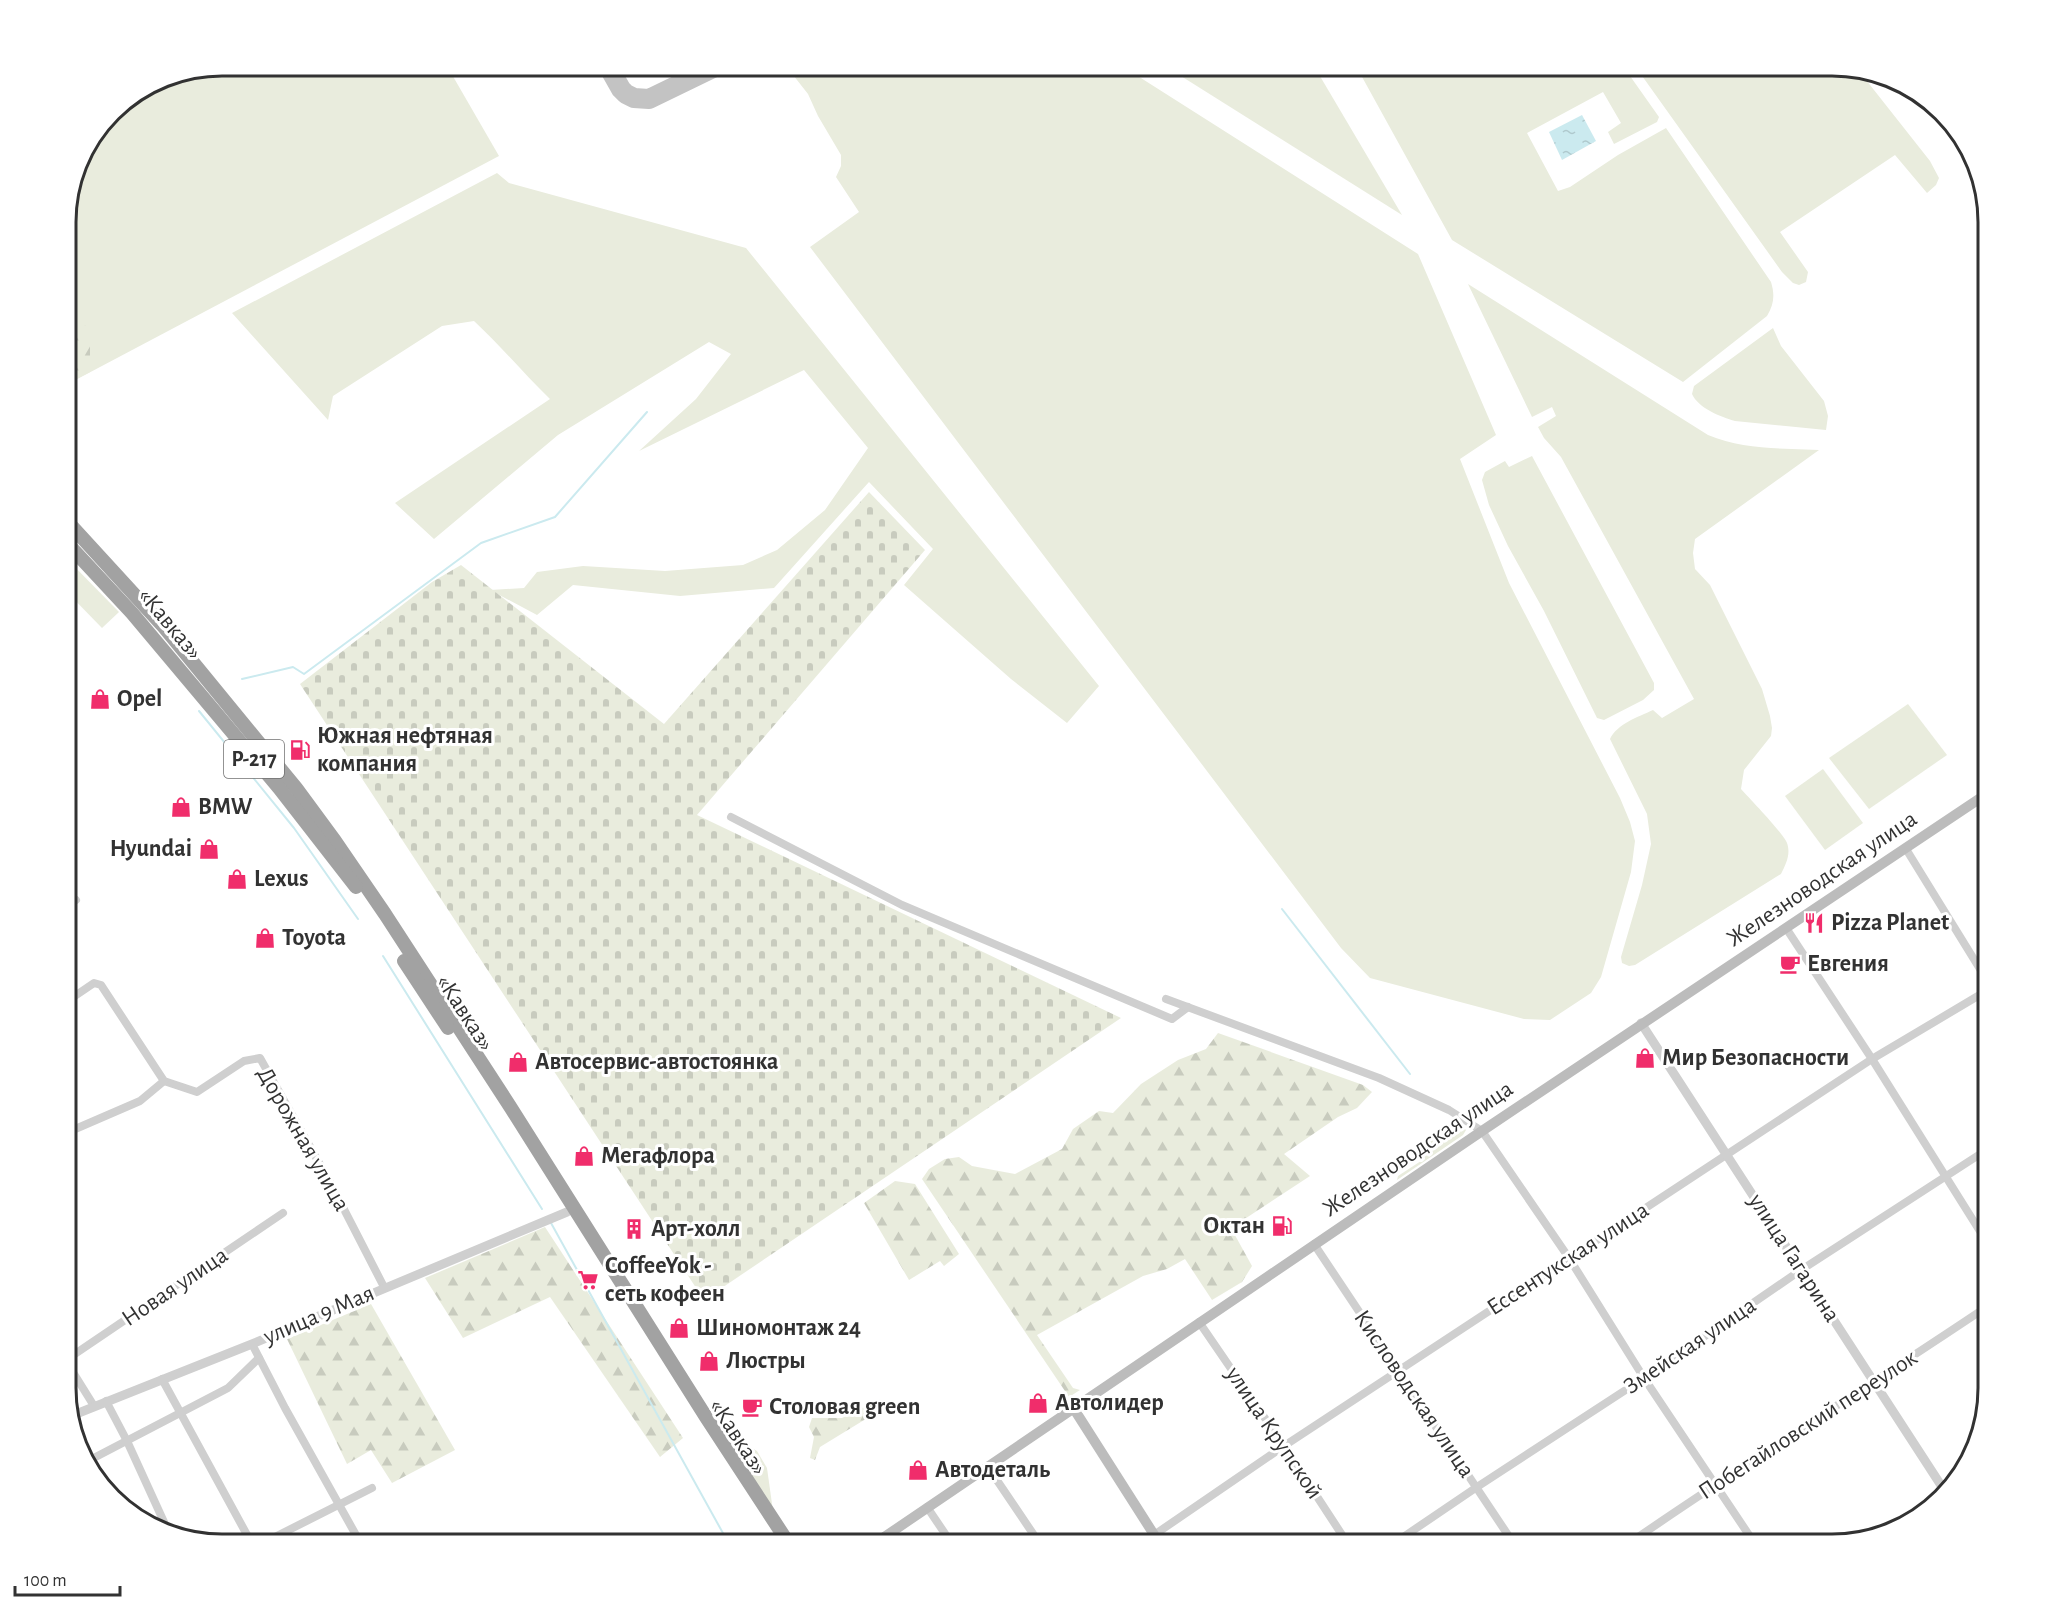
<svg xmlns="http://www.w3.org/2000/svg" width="2054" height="1610" viewBox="0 0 2054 1610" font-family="'Alegreya Sans',sans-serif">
	<defs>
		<pattern id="forest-firs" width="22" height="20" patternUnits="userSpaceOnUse" patternTransform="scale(1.5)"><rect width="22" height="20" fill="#e9ecdd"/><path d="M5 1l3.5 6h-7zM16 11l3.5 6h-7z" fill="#c8cbbe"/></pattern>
		<pattern id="cemetery-stones" width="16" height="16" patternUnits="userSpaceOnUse" patternTransform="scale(1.5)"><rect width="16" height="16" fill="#e9ecdd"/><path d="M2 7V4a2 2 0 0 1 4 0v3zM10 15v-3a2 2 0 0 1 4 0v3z" fill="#c8cbbe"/></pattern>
		<pattern id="water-ripples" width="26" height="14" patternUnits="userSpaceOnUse" patternTransform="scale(1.5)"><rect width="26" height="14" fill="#cbeaef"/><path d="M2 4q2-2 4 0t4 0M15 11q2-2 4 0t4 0" fill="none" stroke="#afc9cd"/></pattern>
	</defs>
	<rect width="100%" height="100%" fill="#fff"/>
	<g fill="#e9ecdd">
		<polygon points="222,66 447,66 499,156 66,385 66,212 82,153 119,105 163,78"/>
		<polygon points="786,66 1122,66 1418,254 1496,435 1460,459 1509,583 1620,798 1630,822 1635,841 1631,872 1601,977 1591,993 1550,1020 1524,1019 1370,978 1341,948 810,247 859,212 836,177 841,166 841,155 818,116 808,94"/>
		<polygon points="1165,66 1314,66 1402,215"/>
		<path d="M1356,66H1623L1659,117L1657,122L1614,144L1608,132L1621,123L1603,92L1527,133L1558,191L1570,187L1618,155L1666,128L1771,282C1775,295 1774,304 1767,316L1683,382L1452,240Z"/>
		<polygon points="1635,66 1832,66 1859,71 1930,161 1939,178 1936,185 1927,193 1895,155 1780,232 1808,272 1806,282 1799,285 1793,283 1782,272"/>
		<path d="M497,173L509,183L746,248L1099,686L1067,723L1011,679L904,585L933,549L869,482L774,588L680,596L573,585L537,615L490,590L524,588L537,572L583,566L665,571L743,565L777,550L825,510L868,448L804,370L639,451L696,399L731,354L709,342L558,435L434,539L395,503L550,399C524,374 501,346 474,321L442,326L333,396L328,420L232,313Z"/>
		<path d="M1468,284L1708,435C1743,450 1781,448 1819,450L1695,539L1693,553L1695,569L1710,585L1762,689L1770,716L1772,728L1771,736L1744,770L1741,789C1751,800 1783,833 1787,843C1791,854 1786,864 1781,874L1635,965L1629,966L1622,963L1621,957L1642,885L1651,844L1647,814L1610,739C1617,724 1638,717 1653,710L1662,718L1694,699L1561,457L1544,438L1538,427L1556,416L1552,407L1532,417Z"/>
		<path d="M1773,328L1781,346L1824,401L1828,416L1826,430L1735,421C1721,417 1698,408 1692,394L1694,386Z"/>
		<polygon points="1532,456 1654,683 1654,690 1643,700 1604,720 1597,718 1544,611 1508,546 1489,505 1482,480 1485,472 1505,461 1509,467"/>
		<polygon points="66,558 119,612 102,628 66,591"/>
		<polygon points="1908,704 1947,755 1869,809 1829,758"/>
		<polygon points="1823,769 1863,823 1825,850 1785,796"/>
		<polygon points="1454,1121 1457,1121 1466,1130 1463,1135 1397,1180 1398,1176 1424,1159 1418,1149 1452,1128"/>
		<polygon points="720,1428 757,1451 767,1468 773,1511"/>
	</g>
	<g fill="url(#forest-firs)">
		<polygon points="66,304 90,331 90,372 66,384"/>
		<polygon points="1218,1033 1363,1085 1372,1092 1357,1108 1338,1117 1284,1154 1310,1176 1231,1228 1252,1266 1242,1282 1212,1300 1185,1259 1167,1269 1143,1276 1037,1335 1073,1388 1080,1390 1069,1397 922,1179 929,1169 945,1159 959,1157 972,1166 1015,1174 1062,1149 1073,1129 1099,1111 1113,1113 1141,1084 1178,1060 1206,1049"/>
		<polygon points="895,1181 915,1184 959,1254 944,1266 940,1261 909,1280 864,1203"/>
		<polygon points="545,1227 683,1438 660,1457 550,1297 463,1338 425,1278"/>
		<polygon points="371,1304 455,1450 392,1483 371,1450 347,1464 287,1339"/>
		<polygon points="880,1399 887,1406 820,1447 815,1460 810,1458 814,1437 809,1427 812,1418 842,1418"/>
		<polygon points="463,1535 503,1544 446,1544"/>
	</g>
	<polygon fill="url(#cemetery-stones)" points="869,492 925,550 697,815 1121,1018 704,1300 300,684 432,582 461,565 664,724"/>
	<polygon fill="url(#water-ripples)" points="1582,115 1596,141 1562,160 1549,132"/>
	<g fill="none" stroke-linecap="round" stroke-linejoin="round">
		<g stroke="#cbeaef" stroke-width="2">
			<polyline points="242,679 293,667 304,674 481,543 555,517 647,412"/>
			<polyline points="199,711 294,828 358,919"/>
			<polyline points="1282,909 1410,1074"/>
			<polyline points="383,956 542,1209"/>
			<polyline points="551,1223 729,1544"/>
		</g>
		<polyline stroke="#c3c3c3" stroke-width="20" points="608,66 621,89 626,94 634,98 649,99 717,66"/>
		<g stroke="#cfcfcf" stroke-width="8">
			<polyline points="731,817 902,905 1172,1019 1188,1007"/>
			<polyline points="1906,849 1988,982"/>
			<polyline points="66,907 76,900"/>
			<polyline points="1786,928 1872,1059 1988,1244"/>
			<polyline points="1166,999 1379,1078 1449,1110 1482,1131 1569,1258 1644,1378 1755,1544"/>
			<polyline points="66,1002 94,983 101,985 164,1081 197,1092 244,1061 260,1058 331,1184 384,1287"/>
			<polyline points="66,1133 140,1101 164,1081"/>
			<polyline points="1314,1244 1514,1544"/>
			<polyline points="1199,1322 1284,1446 1348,1544"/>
			<polyline points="252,1344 285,1408 361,1544"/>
			<polyline points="66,1360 283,1213"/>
			<polyline points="66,1361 94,1406"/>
			<polyline points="162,1379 252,1544"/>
			<polyline points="106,1401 127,1441 169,1533 178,1537"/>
			<polyline points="86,1462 228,1388 259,1358"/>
			<polyline points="988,1467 1040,1544"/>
			<polyline points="927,1507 952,1544"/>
			<polyline points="1154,1535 1284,1446 1872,1059 1988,990"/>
			<polyline points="261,1544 372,1488"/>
			<polyline points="1393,1544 1477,1487 1644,1378 1801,1270 1988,1149"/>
			<path d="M1628,1544C1747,1462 1869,1386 1988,1306"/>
		</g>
		<g stroke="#cfcfcf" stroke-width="9">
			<polyline points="1641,1023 1946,1493"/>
			<polyline points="71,1416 252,1344 567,1212"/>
		</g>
		<g stroke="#bcbcbc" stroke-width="10">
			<polyline points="1074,1409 1160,1544"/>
			<polyline points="874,1544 1482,1131 1988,793"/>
		</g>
		<g stroke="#a2a2a2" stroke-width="14">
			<polyline points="66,520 164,627 296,788 335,841 385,914 511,1108 706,1417 789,1544"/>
			<polyline points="66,542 132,613 279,788 356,887"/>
			<polyline points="404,961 448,1028"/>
		</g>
	</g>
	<defs>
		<g id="shop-bare" transform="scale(1.62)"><path d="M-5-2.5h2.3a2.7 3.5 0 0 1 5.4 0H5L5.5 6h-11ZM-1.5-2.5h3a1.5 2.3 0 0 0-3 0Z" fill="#f02d6b" stroke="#fff" stroke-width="2.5" paint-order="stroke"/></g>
		<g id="fuel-bare" transform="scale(1.62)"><path d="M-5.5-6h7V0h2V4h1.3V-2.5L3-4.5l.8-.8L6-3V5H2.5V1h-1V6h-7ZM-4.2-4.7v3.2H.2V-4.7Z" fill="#f02d6b" stroke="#fff" stroke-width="2.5" paint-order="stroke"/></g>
		<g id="restaurant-bare" transform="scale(1.62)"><path d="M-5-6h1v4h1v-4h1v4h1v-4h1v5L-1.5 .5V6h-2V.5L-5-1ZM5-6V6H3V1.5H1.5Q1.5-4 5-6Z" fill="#f02d6b" stroke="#fff" stroke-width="2.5" paint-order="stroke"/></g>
		<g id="cafe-bare" transform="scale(1.62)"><path d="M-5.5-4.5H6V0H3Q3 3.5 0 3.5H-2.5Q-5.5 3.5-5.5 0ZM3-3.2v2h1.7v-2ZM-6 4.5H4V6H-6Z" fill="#f02d6b" stroke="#fff" stroke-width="2.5" paint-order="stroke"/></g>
		<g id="building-bare" transform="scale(1.62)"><path d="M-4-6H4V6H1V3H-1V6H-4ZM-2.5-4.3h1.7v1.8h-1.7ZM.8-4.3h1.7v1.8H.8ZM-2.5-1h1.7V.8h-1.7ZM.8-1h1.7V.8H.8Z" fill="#f02d6b" stroke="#fff" stroke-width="2.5" paint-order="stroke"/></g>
		<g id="supermarket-bare" transform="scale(1.62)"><path d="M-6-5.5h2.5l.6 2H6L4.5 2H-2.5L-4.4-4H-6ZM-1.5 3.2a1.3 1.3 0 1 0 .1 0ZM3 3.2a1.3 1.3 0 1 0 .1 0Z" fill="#f02d6b" stroke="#fff" stroke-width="2.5" paint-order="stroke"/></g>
	</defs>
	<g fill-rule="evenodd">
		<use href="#shop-bare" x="100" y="699"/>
		<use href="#fuel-bare" x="300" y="750"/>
		<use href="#shop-bare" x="181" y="807"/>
		<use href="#shop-bare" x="209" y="849"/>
		<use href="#shop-bare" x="237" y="879"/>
		<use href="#restaurant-bare" x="1814" y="923"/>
		<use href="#shop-bare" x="265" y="938"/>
		<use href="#cafe-bare" x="1790" y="964"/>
		<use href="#shop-bare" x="1645" y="1058"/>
		<use href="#shop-bare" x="518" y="1062"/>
		<use href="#shop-bare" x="584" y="1156"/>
		<use href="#fuel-bare" x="1282" y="1226"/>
		<use href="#building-bare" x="634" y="1229"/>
		<use href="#supermarket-bare" x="588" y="1280"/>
		<use href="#shop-bare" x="679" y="1328"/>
		<use href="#shop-bare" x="709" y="1361"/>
		<use href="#shop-bare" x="1038" y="1403"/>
		<use href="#cafe-bare" x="752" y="1407"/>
		<use href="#shop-bare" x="918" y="1470"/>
	</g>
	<g text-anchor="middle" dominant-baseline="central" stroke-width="6" stroke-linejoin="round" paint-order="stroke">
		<rect fill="#fff" stroke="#707070" stroke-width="1.5" x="224" y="740" width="60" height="38" rx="4.5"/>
		<g font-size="22" font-weight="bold" fill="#323232">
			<text x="254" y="759">Р-217</text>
		</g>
		<g font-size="24" fill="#323232" stroke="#fff">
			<text transform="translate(170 624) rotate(50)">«Кавказ»</text>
			<text transform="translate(1822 879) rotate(-34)">Железноводская улица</text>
			<text transform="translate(465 1013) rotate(57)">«Кавказ»</text>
			<text transform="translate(303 1139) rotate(60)">Дорожная улица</text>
			<text transform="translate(1418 1149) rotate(-34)">Железноводская улица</text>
			<text transform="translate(1794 1258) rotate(57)">улица Гагарина</text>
			<text transform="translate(1568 1259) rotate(-33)">Ессентукская улица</text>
			<text transform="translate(175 1287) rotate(-34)">Новая улица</text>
			<text transform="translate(319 1315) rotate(-23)">улица 9 Мая</text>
			<text transform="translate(1690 1346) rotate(-34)">Змейская улица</text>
			<text transform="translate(1414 1394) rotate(56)">Кисловодская улица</text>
			<text transform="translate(1808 1425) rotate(-33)">Побегайловский переулок</text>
			<text transform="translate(1274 1433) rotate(56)">улица Крупской</text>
			<text transform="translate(738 1437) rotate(57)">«Кавказ»</text>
		</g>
		<g font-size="24" font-weight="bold" fill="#323232" stroke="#fff" text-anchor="start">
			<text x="117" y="699">Opel</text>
			<text x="317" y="736">Южная нефтяная<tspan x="317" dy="28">компания</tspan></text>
			<text x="198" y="807">BMW</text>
			<text x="192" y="849" text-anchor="end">Hyundai</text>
			<text x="254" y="879">Lexus</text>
			<text x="1831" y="923">Pizza Planet</text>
			<text x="282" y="938">Toyota</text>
			<text x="1807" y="964">Евгения</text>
			<text x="1662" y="1058">Мир Безопасности</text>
			<text x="535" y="1062">Автосервис-автостоянка</text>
			<text x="601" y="1156">Мегафлора</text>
			<text x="1265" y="1226" text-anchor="end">Октан</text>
			<text x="651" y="1229">Арт-холл</text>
			<text x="605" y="1266">CoffeeYok -<tspan x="605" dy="28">сеть кофеен</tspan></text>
			<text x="696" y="1328">Шиномонтаж 24</text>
			<text x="726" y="1361">Люстры</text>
			<text x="1055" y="1403">Автолидер</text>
			<text x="769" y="1407">Столовая green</text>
			<text x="935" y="1470">Автодеталь</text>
		</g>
	</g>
	<path d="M0 0H2054V1610H0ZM222 76H1832A146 146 0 0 1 1978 222V1388A146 146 0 0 1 1832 1534H222A146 146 0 0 1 76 1388V222A146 146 0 0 1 222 76Z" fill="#fff" fill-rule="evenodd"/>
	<path fill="none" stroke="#323232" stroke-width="3" d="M222 76H1832A146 146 0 0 1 1978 222V1388A146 146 0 0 1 1832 1534H222A146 146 0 0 1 76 1388V222A146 146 0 0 1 222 76Z"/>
	<path d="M15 1586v9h105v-9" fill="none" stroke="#323232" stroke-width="3"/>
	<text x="24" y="1586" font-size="18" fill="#323232" stroke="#ffffff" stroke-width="4.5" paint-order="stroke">100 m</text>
</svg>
